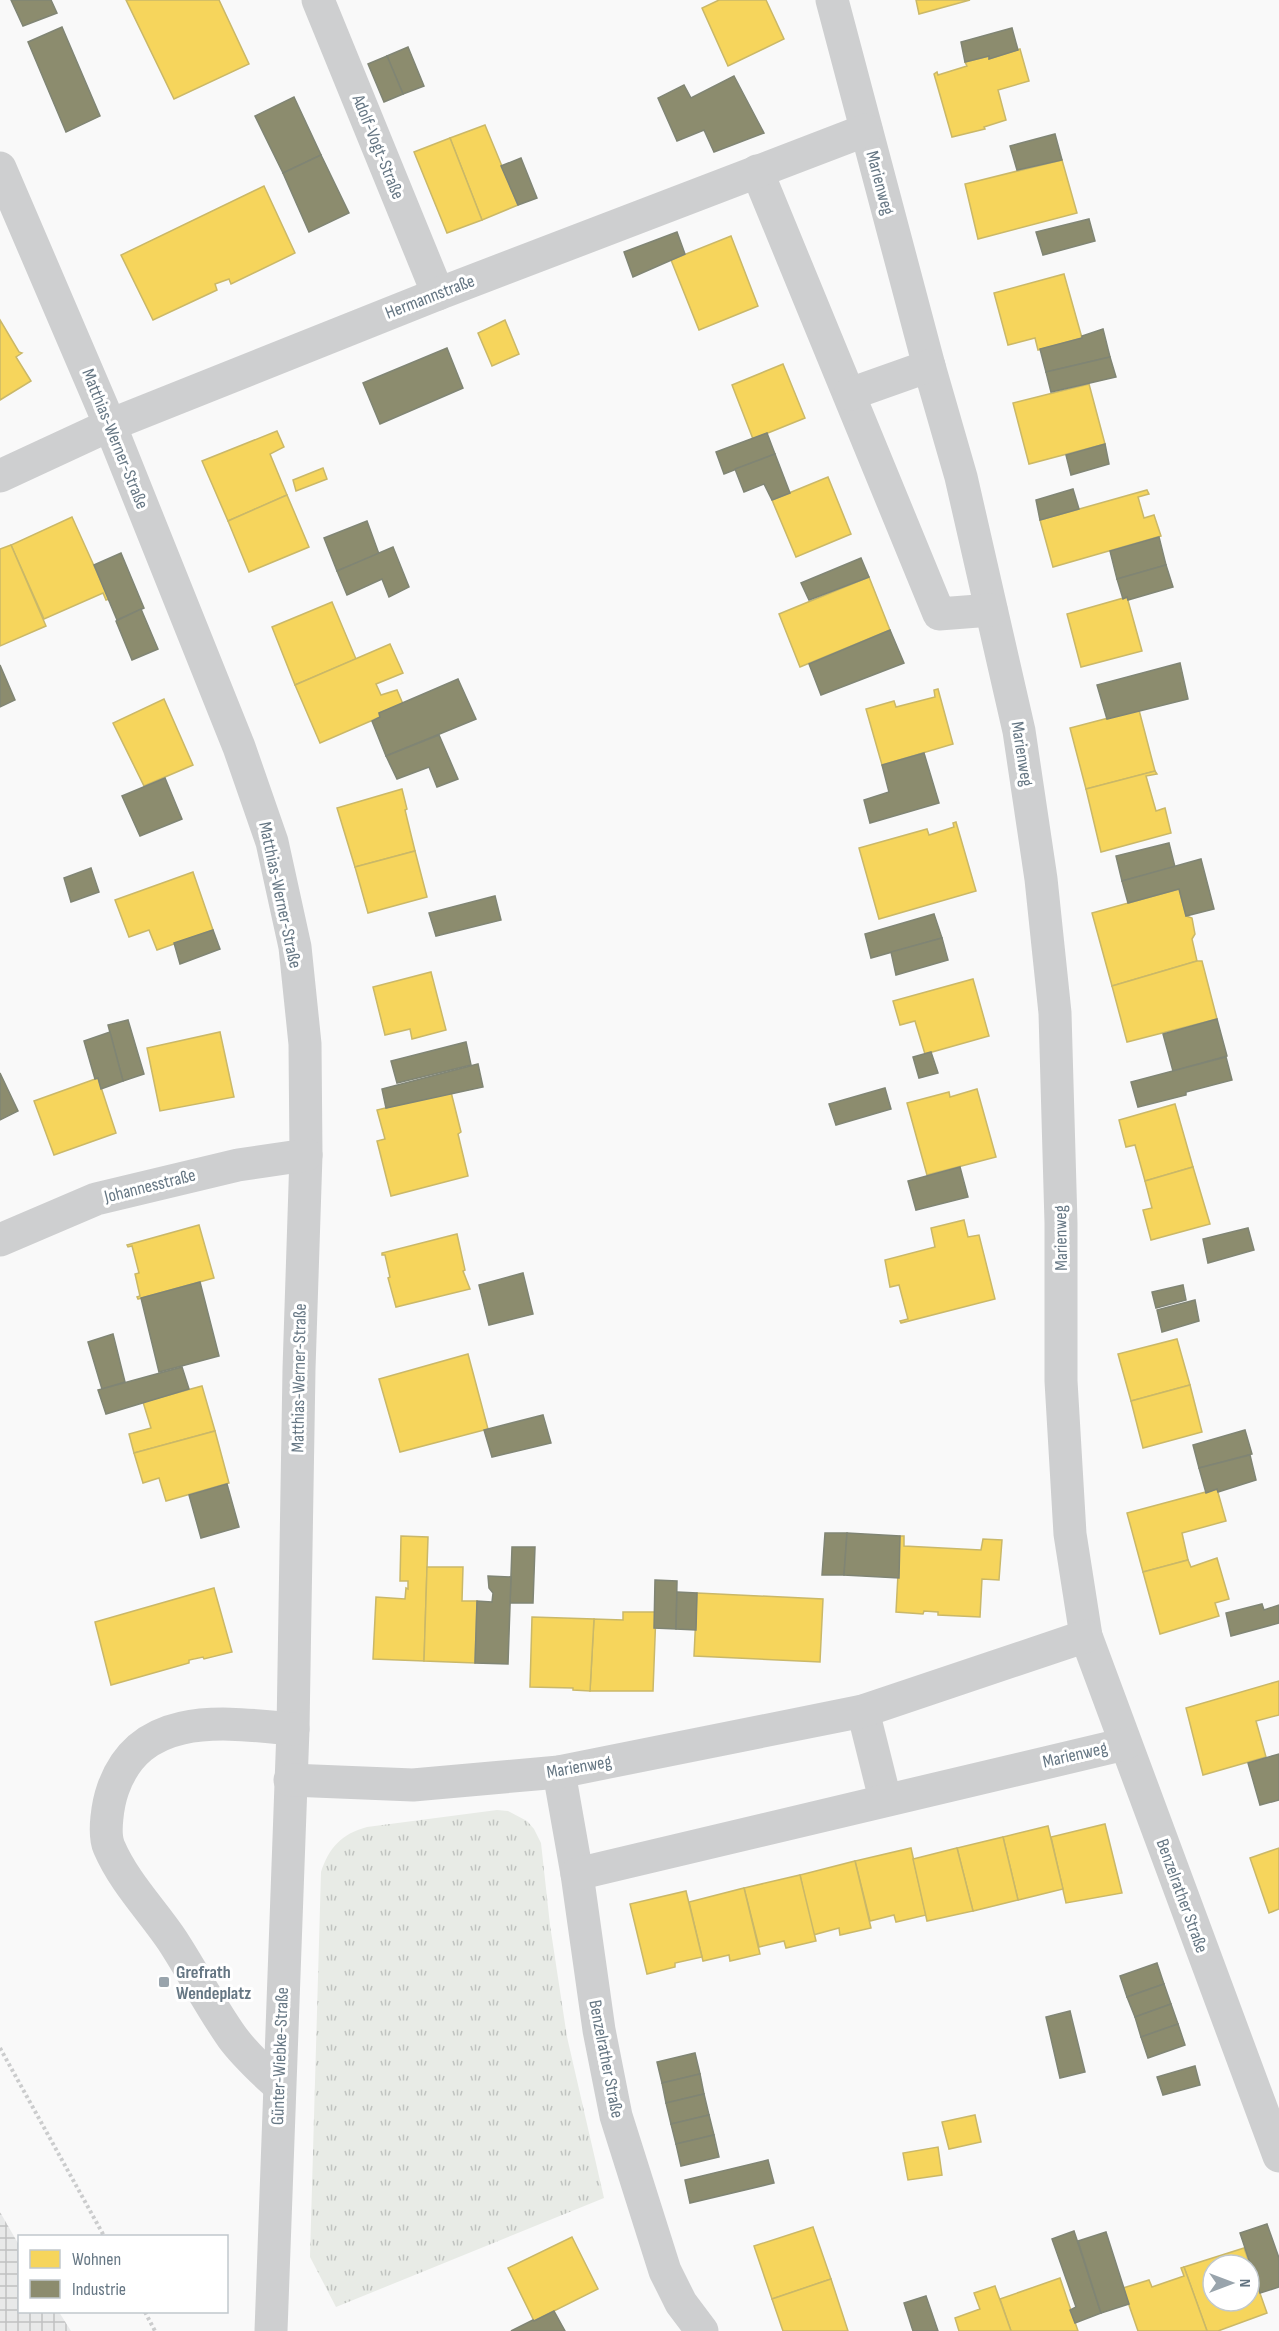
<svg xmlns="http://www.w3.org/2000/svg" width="1279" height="2331" viewBox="0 0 1279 2331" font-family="'Sofia Sans Condensed',sans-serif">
	<defs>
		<pattern id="industrial-grid" width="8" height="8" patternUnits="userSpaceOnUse" patternTransform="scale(1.5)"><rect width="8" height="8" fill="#e8e9e9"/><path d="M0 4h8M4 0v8" fill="none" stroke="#c0c1c2"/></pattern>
		<pattern id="grass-tufts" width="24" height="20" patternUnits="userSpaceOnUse" patternTransform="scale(1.5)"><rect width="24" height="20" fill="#e8ebe6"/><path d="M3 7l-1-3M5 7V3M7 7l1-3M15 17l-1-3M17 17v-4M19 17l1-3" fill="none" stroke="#c0c3c0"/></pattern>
	</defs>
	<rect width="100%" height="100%" fill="#f9f9f9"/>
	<polygon fill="url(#industrial-grid)" points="0,2212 19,2245 20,2312 59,2312 71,2331 0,2331"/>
	<path fill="url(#grass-tufts)" d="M497,1810L508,1811L527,1821L534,1829L541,1843L550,1925L567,2037L604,2198L336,2307L310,2257L321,1872C329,1848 341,1834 367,1827Z"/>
	<g fill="#f6d55c" stroke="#cab868" stroke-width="1.5" fill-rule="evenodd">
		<polygon points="126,0 219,0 249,64 174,99"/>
		<polygon points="719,0 766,0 784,39 728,66 702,8"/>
		<polygon points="916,0 970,0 919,14"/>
		<polygon points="1020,49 1029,81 998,90 1006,120 984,127 985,129 952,137 934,74 937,72 938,75 967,66 965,62 989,56 989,59"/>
		<polygon points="485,125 518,205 482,220 450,138"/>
		<polygon points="450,138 482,220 447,233 414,152"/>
		<polygon points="1062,160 1077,213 978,239 965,184"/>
		<polygon points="264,186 295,253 231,284 229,279 215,284 217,290 153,320 121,255"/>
		<polygon points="731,236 758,306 699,330 671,260"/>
		<polygon points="1064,274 1082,338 1038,350 1035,338 1008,345 994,293"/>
		<polygon points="0,320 19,352 22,353 16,357 31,381 0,400"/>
		<polygon points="505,320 519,354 492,366 478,333"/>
		<polygon points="783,364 805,418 753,439 732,385"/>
		<polygon points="1089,384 1105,444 1029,464 1013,403"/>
		<polygon points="277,431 284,447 270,454 287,495 228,521 202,461"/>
		<polygon points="323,468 327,479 296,491 293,480"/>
		<polygon points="828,477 851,534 796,557 772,500"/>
		<polygon points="1147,490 1149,494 1138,497 1144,518 1154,515 1161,536 1053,567 1040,520"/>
		<polygon points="287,495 309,547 249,572 228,521"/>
		<polygon points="72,517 109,599 106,600 103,593 44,619 11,545"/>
		<polygon points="11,545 46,626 0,646 0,549"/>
		<polygon points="869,577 890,630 800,667 779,614"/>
		<polygon points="1127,597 1142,651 1081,667 1067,614"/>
		<polygon points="332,602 356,659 295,685 272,627"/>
		<polygon points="390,644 403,673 376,684 381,695 397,690 403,704 379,713 380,717 320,743 295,685"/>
		<polygon points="938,689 953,744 882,765 866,709 894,701 896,707 935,697 934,690"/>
		<polygon points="164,699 193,765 144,786 113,723"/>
		<polygon points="1139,710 1155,771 1086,789 1070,728"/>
		<polygon points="1155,771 1157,774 1146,776 1156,811 1165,808 1171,833 1101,852 1086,789"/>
		<polygon points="402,789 407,809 405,810 415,851 355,867 337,808"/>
		<polygon points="956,822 976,891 879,919 859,848 927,829 929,835 954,827 953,823"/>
		<polygon points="415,851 427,897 368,913 355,867"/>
		<polygon points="193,872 213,930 157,950 149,930 129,937 115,900"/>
		<polygon points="1179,889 1186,916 1192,918 1195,934 1192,939 1197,961 1112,986 1092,913"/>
		<polygon points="1197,961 1202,961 1217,1019 1127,1042 1112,986"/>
		<polygon points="431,972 446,1030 412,1039 410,1029 385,1035 373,987"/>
		<polygon points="973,979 989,1036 925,1054 915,1021 900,1025 893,1001"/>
		<polygon points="220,1032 234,1097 160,1111 147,1048"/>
		<polygon points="98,1078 116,1133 54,1155 34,1101"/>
		<polygon points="977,1089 996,1157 927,1175 907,1103 949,1092 950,1097"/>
		<polygon points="451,1092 461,1132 458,1134 468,1176 391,1196 377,1141 385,1139 377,1110"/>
		<polygon points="1175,1104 1193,1167 1145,1181 1135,1145 1126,1147 1119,1120"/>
		<polygon points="1193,1167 1210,1224 1151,1240 1143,1210 1152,1208 1145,1181"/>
		<polygon points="964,1220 968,1237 979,1235 995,1299 901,1323 900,1321 908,1319 899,1285 890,1287 885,1260 935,1247 931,1228"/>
		<polygon points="199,1225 214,1278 138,1299 137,1297 140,1296 135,1274 139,1273 132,1246 128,1247 127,1245"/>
		<polygon points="457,1234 465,1270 463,1271 470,1289 396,1307 388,1278 390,1277 385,1255 382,1255 382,1253"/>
		<polygon points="1177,1339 1190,1385 1131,1401 1118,1354"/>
		<polygon points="468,1354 488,1429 400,1452 379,1379"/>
		<polygon points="1190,1385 1202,1432 1143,1448 1131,1401"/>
		<polygon points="202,1386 215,1431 134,1453 129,1434 151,1428 143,1402"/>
		<polygon points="215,1431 229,1483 166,1501 159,1478 143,1483 134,1453"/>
		<polygon points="1217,1489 1226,1521 1182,1533 1188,1560 1143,1572 1127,1513"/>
		<polygon points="401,1536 428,1537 424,1661 373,1659 376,1597 405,1599 406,1588 408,1589 408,1581 400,1581"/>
		<polygon points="900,1536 904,1536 904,1546 981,1550 983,1539 1002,1540 999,1580 982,1579 980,1617 938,1615 938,1612 924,1611 923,1614 896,1612"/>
		<polygon points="1217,1558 1229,1599 1215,1603 1219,1616 1160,1634 1143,1572 1188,1560 1191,1567"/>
		<polygon points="427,1567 463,1567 462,1601 477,1601 475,1663 424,1661"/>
		<polygon points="214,1588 232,1652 204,1659 203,1657 189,1660 189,1663 111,1685 95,1622"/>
		<polygon points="697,1593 823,1599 820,1662 694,1656"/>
		<polygon points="623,1612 656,1612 653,1691 590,1691 594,1619 623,1620"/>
		<polygon points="532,1617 594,1619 590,1691 573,1690 573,1688 530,1687"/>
		<polygon points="1279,1681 1279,1715 1256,1721 1266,1757 1203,1775 1186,1708"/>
		<polygon points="1105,1824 1122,1893 1066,1903 1051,1837"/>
		<polygon points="1048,1826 1063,1889 1018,1900 1003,1837"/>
		<polygon points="1003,1837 1018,1900 973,1911 957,1848"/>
		<polygon points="911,1848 926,1915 896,1922 894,1915 870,1921 855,1861"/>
		<polygon points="957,1848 973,1911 927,1921 913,1859"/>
		<polygon points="1279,1848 1279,1909 1269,1913 1250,1858"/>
		<polygon points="855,1861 871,1928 840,1935 839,1928 813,1935 800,1875"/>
		<polygon points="800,1875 816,1941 786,1948 784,1941 759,1947 744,1888"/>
		<polygon points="744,1888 760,1954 730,1961 729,1955 703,1961 689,1902"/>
		<polygon points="686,1891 702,1957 675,1963 675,1967 647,1974 630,1904"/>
		<polygon points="975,2115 981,2142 949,2149 942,2122"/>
		<polygon points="938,2147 942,2175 908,2180 903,2153"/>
		<polygon points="813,2227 831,2279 772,2299 754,2246"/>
		<polygon points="572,2237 598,2289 534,2321 508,2268"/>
		<path d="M1244,2248L1267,2313L1218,2331H1207L1184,2267ZM1213,2265H1249V2301H1213Z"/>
		<polygon points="1184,2267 1207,2331 1138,2331 1123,2288 1149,2280 1152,2287 1184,2276 1181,2268"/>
		<polygon points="1060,2278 1078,2331 1011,2331 1000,2299"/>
		<polygon points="831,2279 848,2331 783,2331 772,2299"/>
		<polygon points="995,2286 1011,2331 959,2331 955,2318 980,2309 974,2293"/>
	</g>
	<g fill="#8c8c6e" stroke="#808574" stroke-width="1.5">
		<polygon points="11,0 51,0 57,13 23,26"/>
		<polygon points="62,27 100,116 66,132 28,42"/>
		<polygon points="1012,28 1018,50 989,59 989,56 965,62 961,42"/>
		<polygon points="408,47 424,86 403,94 387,56"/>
		<polygon points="387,56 403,94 384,102 368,64"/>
		<polygon points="734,76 764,133 714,152 704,130 677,141 658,98 684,85 691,98"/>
		<polygon points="294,97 321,155 283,173 255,116"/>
		<polygon points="1055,134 1062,160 1017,170 1010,146"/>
		<polygon points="321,155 349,213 309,232 283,173"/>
		<polygon points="521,158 537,198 518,205 501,166"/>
		<polygon points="1089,219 1095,241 1043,255 1036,232"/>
		<polygon points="677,232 685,254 633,277 624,252"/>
		<polygon points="1103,329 1110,357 1046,372 1040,349 1082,338 1082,336"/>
		<polygon points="447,348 463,388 380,424 363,383"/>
		<polygon points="1110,357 1116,377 1051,392 1046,372"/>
		<polygon points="767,433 775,454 724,474 716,452"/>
		<polygon points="1105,444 1109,464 1071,475 1066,455"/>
		<polygon points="775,454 790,493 772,500 764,484 744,492 735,469"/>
		<polygon points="1073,489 1079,509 1040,520 1036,500"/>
		<polygon points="367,521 379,554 337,571 324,538"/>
		<polygon points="1159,537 1166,565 1117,579 1110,551"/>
		<polygon points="393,547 409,587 389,597 382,579 347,595 337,571"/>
		<polygon points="121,553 144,608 117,620 94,565"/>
		<polygon points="861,558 869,577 809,600 801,583"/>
		<polygon points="1166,565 1173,587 1128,600 1127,597 1123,599 1117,579"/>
		<polygon points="141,609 158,649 132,660 116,621"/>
		<polygon points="890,630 904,663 821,695 809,664"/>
		<polygon points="1180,663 1188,699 1107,719 1097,685"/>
		<polygon points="0,665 15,700 0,707"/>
		<polygon points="458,679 476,719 386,756 372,721 380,717 379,713"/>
		<polygon points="439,735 458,779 437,787 429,767 397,779 386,756"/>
		<polygon points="924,753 939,803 870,823 864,800 889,792 882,765"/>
		<polygon points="165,778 182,819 140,836 122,796"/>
		<polygon points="1169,843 1175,867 1122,881 1116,856"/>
		<polygon points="1201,859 1214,909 1186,916 1179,889 1128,903 1122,881"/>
		<polygon points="91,868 99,892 71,902 64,878"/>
		<polygon points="495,896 501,920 436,936 429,913"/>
		<polygon points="934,914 942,938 871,958 865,934"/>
		<polygon points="213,930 220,949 180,964 174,943"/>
		<polygon points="942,938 948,960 896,975 891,952"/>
		<polygon points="1217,1019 1227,1056 1173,1071 1163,1034"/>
		<polygon points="128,1020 144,1074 123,1081 108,1025"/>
		<polygon points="110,1032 123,1081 101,1089 98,1078 95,1079 84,1041"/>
		<polygon points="466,1042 471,1065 397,1083 391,1061"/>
		<polygon points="931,1052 938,1073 919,1078 913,1057"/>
		<polygon points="1226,1057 1232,1080 1186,1092 1186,1095 1138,1107 1131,1082"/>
		<polygon points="478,1064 483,1087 386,1108 382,1089"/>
		<polygon points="0,1073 18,1111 0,1120"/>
		<polygon points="885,1088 891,1109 836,1125 829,1104"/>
		<polygon points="960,1167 968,1197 916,1210 908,1181"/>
		<polygon points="1248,1228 1254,1250 1208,1263 1203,1239"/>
		<polygon points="523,1273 533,1314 489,1325 479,1285"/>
		<polygon points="200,1282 219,1356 159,1372 141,1298"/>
		<polygon points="1183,1285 1186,1300 1156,1308 1152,1292"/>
		<polygon points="1195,1300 1199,1321 1162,1332 1157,1310"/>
		<polygon points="113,1334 125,1382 102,1389 88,1342"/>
		<polygon points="182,1367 189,1389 106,1414 98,1390"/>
		<polygon points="543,1415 551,1443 492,1457 484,1430"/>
		<polygon points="1245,1430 1252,1454 1199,1468 1193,1445"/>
		<polygon points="1250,1455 1256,1480 1218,1492 1217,1489 1206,1493 1199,1468"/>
		<polygon points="227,1484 239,1527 201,1538 189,1495"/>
		<polygon points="825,1533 847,1533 844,1575 822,1575"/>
		<polygon points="847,1533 900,1536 899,1578 844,1575"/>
		<polygon points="512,1547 535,1547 533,1603 510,1603"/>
		<polygon points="488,1576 511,1577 508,1664 475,1663 477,1601 492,1602 493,1593 489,1588"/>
		<polygon points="655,1580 677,1581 676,1629 654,1628"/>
		<polygon points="677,1592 697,1593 696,1630 676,1629"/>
		<polygon points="1262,1604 1264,1610 1279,1605 1279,1623 1231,1636 1226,1613"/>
		<polygon points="1279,1754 1279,1800 1260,1805 1248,1763"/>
		<polygon points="1157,1963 1164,1984 1127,1997 1120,1976"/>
		<polygon points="1164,1984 1171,2004 1135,2017 1127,1997"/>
		<polygon points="1171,2004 1178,2024 1141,2037 1135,2017"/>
		<polygon points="1070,2011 1085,2072 1060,2078 1046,2017"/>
		<polygon points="1178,2024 1185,2045 1148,2058 1141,2037"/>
		<polygon points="695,2053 700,2074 662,2083 657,2062"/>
		<polygon points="1195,2066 1200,2085 1163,2095 1157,2077"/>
		<polygon points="700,2074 704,2094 666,2103 662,2083"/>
		<polygon points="704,2094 709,2115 671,2124 666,2103"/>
		<polygon points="709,2115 714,2135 676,2144 671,2124"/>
		<polygon points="714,2135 719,2157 681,2166 676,2144"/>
		<polygon points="768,2160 774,2183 690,2203 685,2180"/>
		<polygon points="1267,2224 1279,2258 1279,2287 1260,2293 1240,2233"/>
		<polygon points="1074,2231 1101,2313 1075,2323 1070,2310 1076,2307 1052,2239"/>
		<polygon points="1106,2232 1129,2304 1101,2313 1078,2241"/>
		<polygon points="926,2296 938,2331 913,2331 904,2303"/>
		<polygon points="554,2311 565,2331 511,2331 533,2320 534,2321"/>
	</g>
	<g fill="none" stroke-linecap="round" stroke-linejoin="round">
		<g stroke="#cbcccd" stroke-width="4" stroke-dasharray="3 3" stroke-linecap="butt">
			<polyline points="0,2048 104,2236"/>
			<polyline points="145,2312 155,2331"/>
		</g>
		<g stroke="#cecfd0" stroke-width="33">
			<polyline points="318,0 438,294"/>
			<polyline points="832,0 929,366 961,477 1019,731 1041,879 1055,1013 1061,1223 1061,1381 1070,1534 1086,1636 1279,2156"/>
			<polyline points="0,168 110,425 239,747 272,842 295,947 305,1044 306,1155 299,1369 293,1729 271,2331"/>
			<polyline points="757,171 939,614 991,610"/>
			<polyline points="850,394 929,366"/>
			<polyline points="0,476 110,425 438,294 866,130"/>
			<polyline points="0,1240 96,1199 238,1165 306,1155"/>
			<polyline points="863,1711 885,1799"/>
			<polyline points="559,1772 577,1874 599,2030 616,2116 665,2271 681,2303 702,2331"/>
			<polyline points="290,1780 413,1785 559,1772 863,1711 1086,1636"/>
			<polyline points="577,1874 1125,1744"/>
			<path d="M279,2086C263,2071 245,2055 232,2037C210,2006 193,1972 172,1940C151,1909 124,1882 109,1847C103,1833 108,1803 113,1789C141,1709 226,1723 293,1729"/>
		</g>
	</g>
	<rect fill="#99a4ac" stroke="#fff" stroke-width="2" x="158" y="1976" width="12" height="12" rx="3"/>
	<g text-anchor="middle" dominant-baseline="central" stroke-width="6" stroke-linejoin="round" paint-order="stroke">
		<g font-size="18" fill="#657683" stroke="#fff">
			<text transform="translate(378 147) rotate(68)">Adolf-Vogt-Straße</text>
			<text transform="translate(880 183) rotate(75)">Marienweg</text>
			<text transform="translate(430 297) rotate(-21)">Hermannstraße</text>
			<text transform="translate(115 439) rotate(68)">Matthias-Werner-Straße</text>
			<text transform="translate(1022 754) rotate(81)">Marienweg</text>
			<text transform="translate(280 895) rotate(78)">Matthias-Werner-Straße</text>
			<text transform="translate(150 1186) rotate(-14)">Johannesstraße</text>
			<text transform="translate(1061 1238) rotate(-91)">Marienweg</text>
			<text transform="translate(299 1378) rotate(-89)">Matthias-Werner-Straße</text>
			<text transform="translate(1075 1755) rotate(-13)">Marienweg</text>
			<text transform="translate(579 1767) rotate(-10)">Marienweg</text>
			<text transform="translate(1182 1896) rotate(70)">Benzelrather Straße</text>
			<text transform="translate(280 2056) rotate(-88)">Günter-Wiebke-Straße</text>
			<text transform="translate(606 2059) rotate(79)">Benzelrather Straße</text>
		</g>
		<g font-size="18" font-weight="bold" fill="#657683" stroke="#fff" text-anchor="start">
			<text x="176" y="1972">Grefrath<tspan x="176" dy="21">Wendeplatz</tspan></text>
		</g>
	</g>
	<rect x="18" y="2235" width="210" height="78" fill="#ffffff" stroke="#c1c8cd" stroke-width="1.5"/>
	<rect x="30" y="2250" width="30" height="18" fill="#f6d55c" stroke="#c1c8cd" stroke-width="1.5"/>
	<text x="72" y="2265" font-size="18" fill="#657683">Wohnen</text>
	<rect x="30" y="2280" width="30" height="18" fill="#8c8c6e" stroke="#c1c8cd" stroke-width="1.5"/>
	<text x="72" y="2295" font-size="18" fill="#657683">Industrie</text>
	<g transform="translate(1231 2283) rotate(90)"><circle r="28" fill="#ffffff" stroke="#c1c8cd" stroke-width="1.5"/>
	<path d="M0-4.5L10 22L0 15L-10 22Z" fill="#99a4ac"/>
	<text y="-9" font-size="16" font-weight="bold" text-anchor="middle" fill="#657683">N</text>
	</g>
</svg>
